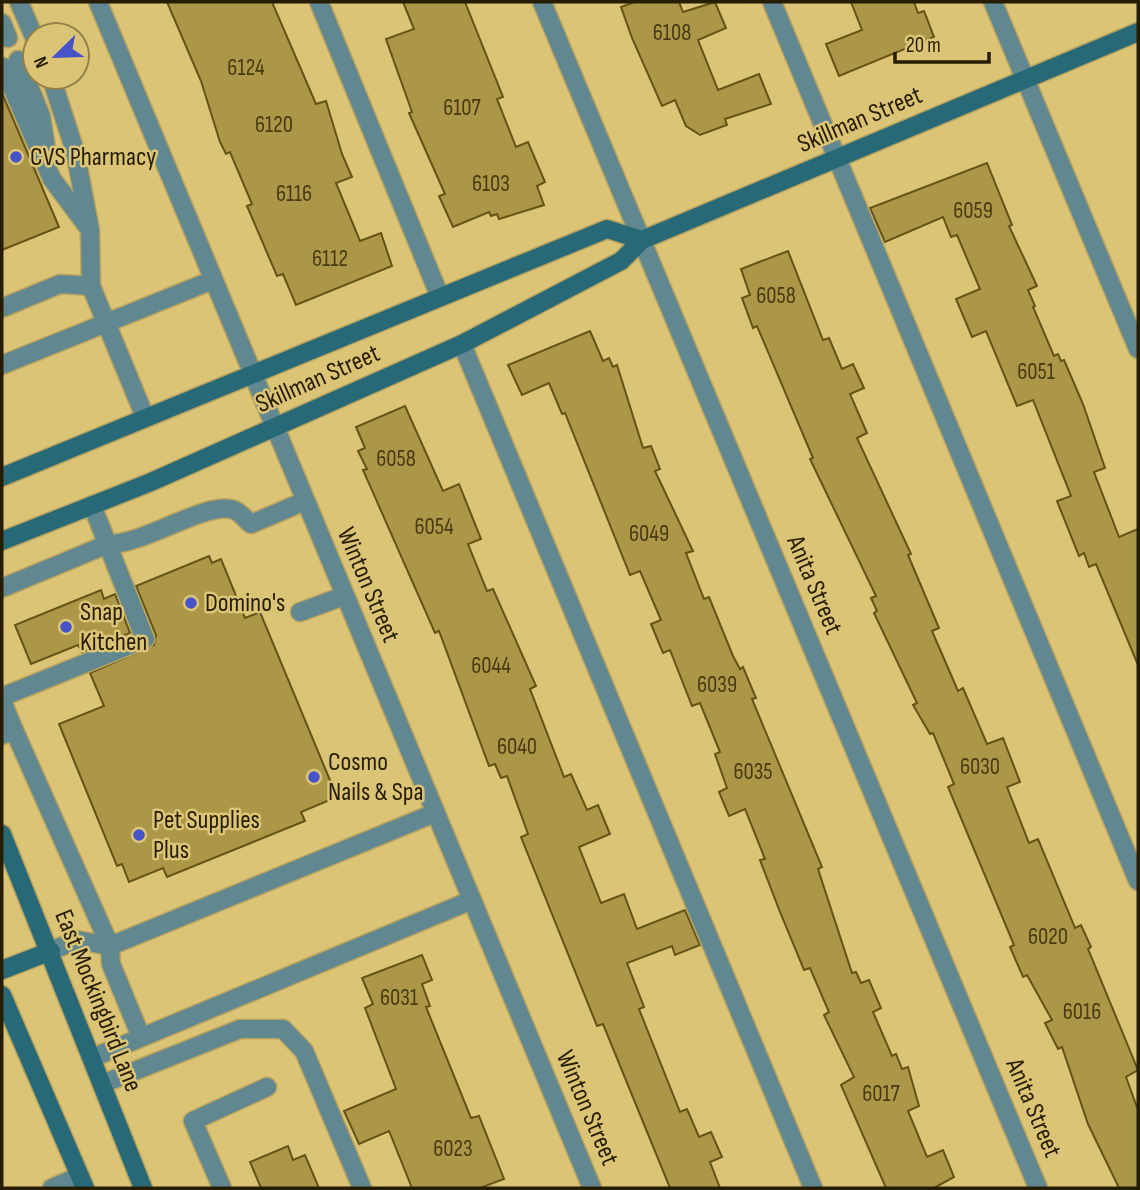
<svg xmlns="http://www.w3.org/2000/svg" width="1140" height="1190" viewBox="0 0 1140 1190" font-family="'Sofia Sans Condensed',sans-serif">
	<rect width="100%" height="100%" fill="#dcc477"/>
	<g fill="#ac9648" stroke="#645315" stroke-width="2">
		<polygon points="167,2 272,2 316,104 326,101 342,154 352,177 336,183 360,241 381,233 392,266 296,305 283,274 277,276 247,206 252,204 230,152 226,154 220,142 201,81"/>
		<polygon points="403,2 465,2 503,97 497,99 516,147 528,142 545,182 537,186 544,205 499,219 497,214 491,216 489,212 453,227 439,196 445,194 409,113 412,112 386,39 414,29"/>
		<polygon points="634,2 679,2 683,12 715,2 726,28 698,40 718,90 759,74 771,104 725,119 727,125 700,135 686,126 675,100 662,106 632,38 621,7"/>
		<polygon points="851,2 914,2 918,13 924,11 934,37 839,76 826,44 862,30"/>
		<polygon points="2,93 59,227 2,250"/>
		<polygon points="987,163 1012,225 1009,226 1037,286 1028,290 1035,306 1033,307 1054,356 1058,354 1061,361 1064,360 1083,404 1105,468 1094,472 1119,537 1138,529 1138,665 1096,564 1089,567 1084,553 1079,556 1057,501 1071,496 1033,400 1017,406 986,331 972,337 956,299 980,289 957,235 951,237 943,217 885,242 870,208"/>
		<polygon points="788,251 823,340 829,338 842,369 853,364 864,388 850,394 867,433 857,438 911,554 908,555 939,628 932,631 958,691 963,688 987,744 1003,738 1020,782 1007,787 1029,843 1038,839 1075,928 1081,925 1091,947 1088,949 1138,1070 1126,1077 1138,1110 1138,1188 1119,1188 1088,1124 1062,1047 1058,1049 1045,1023 1052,1020 1027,975 1023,977 1010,947 1014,945 948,787 954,784 933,733 930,734 913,705 917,703 874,613 877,611 871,598 876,596 810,459 813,458 757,326 753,328 742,298 750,295 741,269"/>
		<polygon points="590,331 603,361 609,358 613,367 617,365 643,448 651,446 660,469 655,471 693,551 686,553 704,599 709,597 733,656 740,669 743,667 756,698 752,699 822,867 818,869 852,973 856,972 861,983 869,980 881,1008 873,1012 892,1056 896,1054 902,1069 908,1067 919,1106 908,1111 927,1157 943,1150 954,1177 934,1188 886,1188 841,1085 854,1077 824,1015 829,1012 810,968 804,970 780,912 760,860 765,859 745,809 729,816 719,792 727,788 715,754 720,752 700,703 692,706 670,650 663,653 651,624 661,620 640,571 630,575 565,413 562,414 549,383 522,395 508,365"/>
		<polygon points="405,406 443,491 459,484 481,539 468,544 487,591 493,589 536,686 530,689 564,777 571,774 587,810 598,805 610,834 579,847 601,903 624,894 637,929 685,910 700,945 675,955 672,946 627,963 644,1007 639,1009 680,1112 687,1109 699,1137 711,1132 722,1157 710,1162 720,1188 670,1188 603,1024 597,1026 521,837 528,834 507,776 501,778 495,764 489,766 439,631 435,633 363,470 367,469 358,451 365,448 356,427"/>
		<polygon points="209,556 212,563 221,559 245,618 260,612 337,797 301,812 305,821 167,877 163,868 129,882 122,864 117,866 59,724 104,706 90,673 154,645 156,635 136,586"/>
		<polygon points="101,590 104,599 115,594 130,633 82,652 78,645 31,664 15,625"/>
		<polygon points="422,955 432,980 422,984 430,1006 426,1007 471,1118 479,1116 504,1179 480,1188 412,1188 389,1131 359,1144 344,1111 396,1089 365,1008 373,1004 362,978"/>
		<polygon points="288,1146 293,1160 305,1155 319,1188 261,1188 250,1162"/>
	</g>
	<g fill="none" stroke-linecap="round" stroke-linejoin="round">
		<g stroke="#b8a35f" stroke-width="21">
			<g id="service">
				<polyline points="19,2 35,39"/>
				<polyline points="319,2 440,297"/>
				<polyline points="772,2 1138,881"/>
				<polyline points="2,23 8,38"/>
				<polyline points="18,60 41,116 46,148"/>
				<polyline points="3,67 52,179 88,227"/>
				<polyline points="51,77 75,151 90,230 91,286 145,417"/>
				<polyline points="2,308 60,284 91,286"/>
				<polyline points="462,344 813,1188"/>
				<polyline points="2,365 213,280"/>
				<path d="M2,588L108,544C144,545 207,500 234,510C240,512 246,520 251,524L305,501"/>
				<polyline points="300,612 344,596"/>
				<polyline points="2,697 145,639 92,505"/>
				<polyline points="2,701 14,730"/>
				<polyline points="2,735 14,730 110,946 111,964 141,1037"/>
				<polyline points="51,951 77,940 110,946 435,813"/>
				<polyline points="92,1058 472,900"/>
				<polyline points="102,1084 240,1029 283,1029 304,1051 362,1188"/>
				<polyline points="52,1188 80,1176"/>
				<polyline points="222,1188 193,1121 267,1087"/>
			</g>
		</g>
		<g stroke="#b8a35f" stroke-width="21">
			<g id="minor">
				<polyline points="98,2 592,1188"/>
				<polyline points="542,2 1038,1188"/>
				<polyline points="993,2 1138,349"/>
			</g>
		</g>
		<g stroke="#b8a35f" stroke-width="21">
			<g id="secondary">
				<polyline points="2,477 607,229 642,240"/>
				<polyline points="2,541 151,482 462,344 621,261 642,240 1138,32"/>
				<polyline points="2,834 143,1188"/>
				<polyline points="2,970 51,951"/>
				<polyline points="2,995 85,1188"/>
			</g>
		</g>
		<use href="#service" stroke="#618891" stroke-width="18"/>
		<use href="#minor" stroke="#618891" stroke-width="18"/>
		<use href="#secondary" stroke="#276977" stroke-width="18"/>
	</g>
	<g fill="#4754c9" stroke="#dcc477" stroke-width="2.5">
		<circle cx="16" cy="157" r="7"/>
		<circle cx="191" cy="603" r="7"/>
		<circle cx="66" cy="627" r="7"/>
		<circle cx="314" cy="777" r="7"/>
		<circle cx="139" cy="835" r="7"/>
	</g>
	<g text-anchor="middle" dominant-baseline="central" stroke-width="5" stroke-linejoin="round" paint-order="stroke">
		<g font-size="23" fill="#483b12">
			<text x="672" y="33">6108</text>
			<text x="246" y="68">6124</text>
			<text x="462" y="108">6107</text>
			<text x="274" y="125">6120</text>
			<text x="491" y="184">6103</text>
			<text x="294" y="194">6116</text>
			<text x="973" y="211">6059</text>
			<text x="330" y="259">6112</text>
			<text x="776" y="296">6058</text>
			<text x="1036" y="372">6051</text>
			<text x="396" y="459">6058</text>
			<text x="434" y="527">6054</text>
			<text x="649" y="534">6049</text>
			<text x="491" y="666">6044</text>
			<text x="717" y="685">6039</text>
			<text x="517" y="747">6040</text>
			<text x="980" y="767">6030</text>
			<text x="753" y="772">6035</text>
			<text x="1048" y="937">6020</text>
			<text x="399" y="998">6031</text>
			<text x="1082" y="1012">6016</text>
			<text x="881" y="1094">6017</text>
			<text x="453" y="1149">6023</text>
		</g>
		<g font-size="26" fill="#261d00" stroke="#dcc477">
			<text transform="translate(860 120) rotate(-23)">Skillman Street</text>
			<text transform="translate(318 379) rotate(-24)">Skillman Street</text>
			<text transform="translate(368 585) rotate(67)">Winton Street</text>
			<text transform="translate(814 585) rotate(67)">Anita Street</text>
			<text transform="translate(98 1001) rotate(68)">East Mockingbird Lane</text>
			<text transform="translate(587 1108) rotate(67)">Winton Street</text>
			<text transform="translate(1033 1108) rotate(67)">Anita Street</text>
		</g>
		<g font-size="26" fill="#261d00" stroke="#dcc477" text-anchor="start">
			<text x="30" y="157">CVS Pharmacy</text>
			<text x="205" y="603">Domino's</text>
			<text x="80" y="612">Snap<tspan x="80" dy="30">Kitchen</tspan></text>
			<text x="328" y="762">Cosmo<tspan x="328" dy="30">Nails &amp; Spa</tspan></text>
			<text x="153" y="820">Pet Supplies<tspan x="153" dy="30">Plus</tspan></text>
		</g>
	</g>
	<rect width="1140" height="1190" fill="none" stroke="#261d00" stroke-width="7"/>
	<g transform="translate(56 56) rotate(247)"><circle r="33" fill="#dcc477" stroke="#938147" stroke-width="2"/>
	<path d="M0-5L12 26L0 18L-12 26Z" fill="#4754c9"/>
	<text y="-10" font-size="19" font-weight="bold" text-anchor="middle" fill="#261d00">N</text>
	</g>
	<path d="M895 52v10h94v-10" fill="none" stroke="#261d00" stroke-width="3.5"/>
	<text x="906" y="52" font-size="21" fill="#261d00" stroke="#dcc477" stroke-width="5" paint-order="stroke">20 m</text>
</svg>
